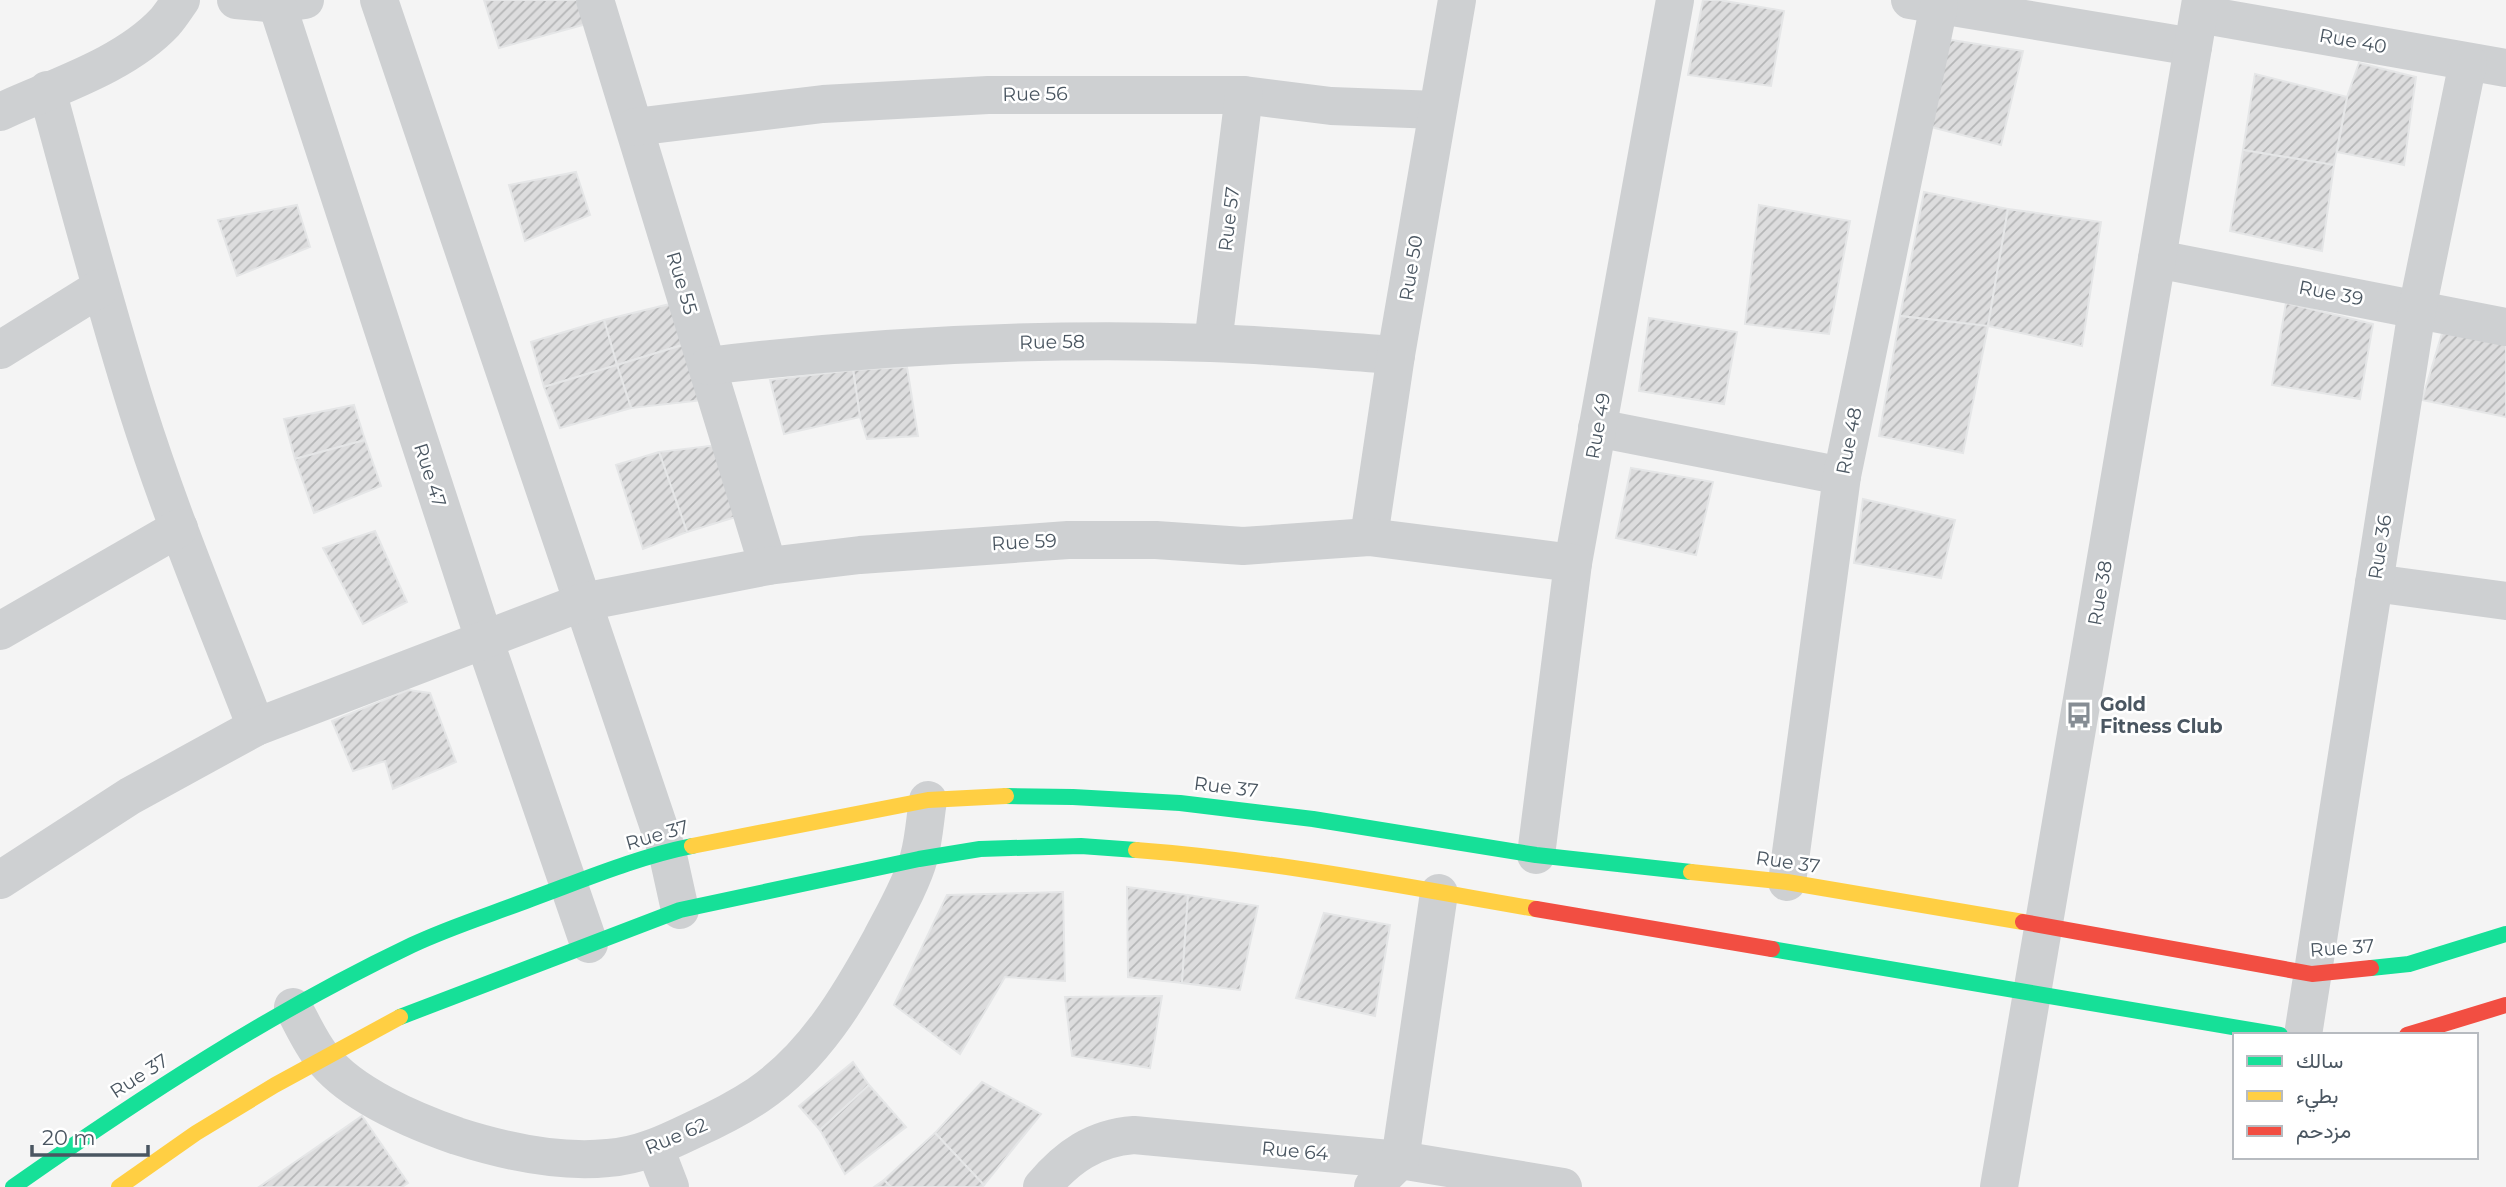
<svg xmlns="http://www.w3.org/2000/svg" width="2506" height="1187" viewBox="0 0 2506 1187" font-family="Montserrat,Vazirmatn,sans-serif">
	<defs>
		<pattern id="building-hatch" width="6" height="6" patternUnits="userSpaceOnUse" patternTransform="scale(1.75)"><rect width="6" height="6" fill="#ddddde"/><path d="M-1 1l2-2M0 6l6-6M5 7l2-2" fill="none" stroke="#b5b6b7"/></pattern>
	</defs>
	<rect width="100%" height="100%" fill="#f4f4f4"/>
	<g fill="url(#building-hatch)" stroke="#e5e6e7" stroke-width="2">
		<polygon points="484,0 583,0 590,23 499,48"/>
		<polygon points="1703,0 1719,0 1784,11 1771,86 1688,75"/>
		<polygon points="1945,39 2023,51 2001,145 1927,126"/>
		<polygon points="2359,63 2416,77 2404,165 2337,152 2347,97"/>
		<polygon points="2255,74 2347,97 2334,165 2243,150"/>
		<polygon points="2243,150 2334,165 2322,251 2230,231"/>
		<polygon points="576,172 590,215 525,241 509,185"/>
		<polygon points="1924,192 2008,209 1988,326 1900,316"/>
		<polygon points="297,205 310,247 237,276 218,220"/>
		<polygon points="1759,205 1850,221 1829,334 1745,324"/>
		<polygon points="2008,209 2101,222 2082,346 1988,326"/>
		<polygon points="674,303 689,343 617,365 604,320"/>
		<polygon points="2286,303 2373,324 2360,399 2272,385"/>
		<polygon points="1900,316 1988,326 1963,453 1879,436"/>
		<polygon points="1649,318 1737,332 1724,404 1639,391"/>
		<polygon points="604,320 617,365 544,387 531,342"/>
		<polygon points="2443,330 2506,343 2506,417 2422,400"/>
		<polygon points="689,343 713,399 631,408 617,365"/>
		<polygon points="617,365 631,408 560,428 544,387"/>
		<polygon points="907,367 918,436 867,439 860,417 853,370"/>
		<polygon points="853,370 860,417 784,434 770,380"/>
		<polygon points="354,405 365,440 295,459 284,419"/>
		<polygon points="365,440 381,486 314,513 295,459"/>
		<polygon points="726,444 742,515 687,532 659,452"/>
		<polygon points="659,452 687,532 643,549 616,465"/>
		<polygon points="1631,468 1713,482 1696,555 1616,538"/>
		<polygon points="1863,499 1955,520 1941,578 1854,563"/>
		<polygon points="375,531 407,602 363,624 323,548"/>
		<polygon points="408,690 430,693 456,762 393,789 385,761 353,771 332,721"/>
		<polygon points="1127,887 1188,895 1182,983 1128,977"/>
		<polygon points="1063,892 1065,981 1005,977 960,1054 894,1005 947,895"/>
		<polygon points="1188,895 1258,906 1240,990 1182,983"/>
		<polygon points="1324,913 1390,925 1375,1016 1296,998"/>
		<polygon points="1162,996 1150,1068 1072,1056 1065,997"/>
		<polygon points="853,1062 869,1085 820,1130 799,1106"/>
		<polygon points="982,1082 1041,1114 984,1185 935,1133"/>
		<polygon points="869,1085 906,1127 845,1174 820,1130"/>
		<polygon points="362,1116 408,1183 402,1187 259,1187"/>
		<polygon points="935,1133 984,1185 982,1187 891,1187 884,1180"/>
		<polygon points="884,1180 891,1187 874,1187"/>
	</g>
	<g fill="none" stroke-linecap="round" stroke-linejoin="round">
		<g stroke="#ced0d2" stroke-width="38">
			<polyline points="236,0 277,4 305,0"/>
			<polyline points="379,0 667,851 680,910"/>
			<polyline points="595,0 768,566"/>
			<polyline points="1910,0 2193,47"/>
			<polyline points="277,4 484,639 589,944"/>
			<polyline points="2199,14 2506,68"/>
			<path d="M47,90C76,196 104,303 137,408C171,516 215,621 256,727"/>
			<path d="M0,112C54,87 124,66 165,22C171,15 176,7 181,0"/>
			<polyline points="635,127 823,104 988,95 1244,95 1331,106 1437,110"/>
			<polyline points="2157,259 2506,327"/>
			<polyline points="1213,343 1244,95"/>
			<polyline points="0,350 100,288"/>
			<path d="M708,366C875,346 1042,337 1211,343C1272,345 1334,351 1396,355"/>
			<polyline points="1597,428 1842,476"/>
			<polyline points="1369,537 1396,355 1457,0"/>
			<polyline points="2374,583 2506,601"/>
			<polyline points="0,631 179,528"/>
			<polyline points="1536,855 1573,563 1675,0"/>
			<polyline points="0,880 130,796 256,727 583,602 768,566 860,555 1068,540 1156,540 1243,546 1369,537 1573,563"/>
			<polyline points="1787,882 1842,476 1939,5"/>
			<path d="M293,1007C302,1023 310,1042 322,1057C350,1094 414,1121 457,1136C504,1151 559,1163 608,1158C639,1156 666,1143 693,1130C715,1120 737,1109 758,1095C814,1057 850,996 881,939C893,916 913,881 919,857C924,839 925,819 928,800"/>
			<polyline points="2303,1035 2417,310 2468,62"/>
			<polyline points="655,1148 670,1187"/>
			<path d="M1042,1187C1067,1157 1094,1138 1134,1135L1400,1160L1563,1187"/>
			<polyline points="1373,1187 1400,1160 1439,893"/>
			<polyline points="1999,1187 2201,0"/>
		</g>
		<g stroke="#16e098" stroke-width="16">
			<polyline points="1006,796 1073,797 1180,803 1313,819 1536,855 1691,872"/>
			<polyline points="1772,949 2280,1035"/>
			<polyline points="2371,968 2409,964 2506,934"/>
			<polyline points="400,1017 680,910 919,859 980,849 1081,846 1136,850"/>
			<path d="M13,1187C140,1098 271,1012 412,945C450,927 492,914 531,899C583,880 637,857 692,846"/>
		</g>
		<g stroke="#ffcf43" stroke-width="16">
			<polyline points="692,846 928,800 1006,796"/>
			<path d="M1136,850C1270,860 1403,886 1536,909"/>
			<polyline points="1691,872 1787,882 2023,922"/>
			<polyline points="119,1187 196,1133 275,1085 400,1017"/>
		</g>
		<g stroke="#f24e42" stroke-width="16">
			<polyline points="1536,909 1772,949"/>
			<polyline points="2023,922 2312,974 2371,968"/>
			<polyline points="2407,1035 2506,1005"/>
		</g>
	</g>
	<defs>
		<g id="bus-bare" transform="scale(2.1)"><path d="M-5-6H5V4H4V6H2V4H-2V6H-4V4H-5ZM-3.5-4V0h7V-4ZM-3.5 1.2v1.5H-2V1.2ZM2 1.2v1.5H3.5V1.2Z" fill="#868d94" stroke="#fff" stroke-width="2.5" paint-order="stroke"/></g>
	</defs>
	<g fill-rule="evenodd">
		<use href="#bus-bare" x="2079" y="715"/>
	</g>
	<g text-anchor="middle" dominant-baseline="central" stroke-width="5" stroke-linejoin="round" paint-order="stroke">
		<g font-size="19" fill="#4a5661" stroke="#fff">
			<text transform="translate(2353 41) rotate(10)">Rue 40</text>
			<text transform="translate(1035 94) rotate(-1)">Rue 56</text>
			<text transform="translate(1229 219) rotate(-83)">Rue 57</text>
			<text transform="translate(1411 268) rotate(-81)">Rue 50</text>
			<text transform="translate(682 283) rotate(73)">Rue 55</text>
			<text transform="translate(2331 293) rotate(11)">Rue 39</text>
			<text transform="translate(1052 342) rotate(-1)">Rue 58</text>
			<text transform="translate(1598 426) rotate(-80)">Rue 49</text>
			<text transform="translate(1849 441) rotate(-79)">Rue 48</text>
			<text transform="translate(430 475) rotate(72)">Rue 47</text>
			<text transform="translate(1024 542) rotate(-3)">Rue 59</text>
			<text transform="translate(2380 547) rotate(-81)">Rue 36</text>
			<text transform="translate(2100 593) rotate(-80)">Rue 38</text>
			<text transform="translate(1226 787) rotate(7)">Rue 37</text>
			<text transform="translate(657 835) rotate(-16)">Rue 37</text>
			<text transform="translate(1788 862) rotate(8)">Rue 37</text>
			<text transform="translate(2342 948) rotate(-4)">Rue 37</text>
			<text transform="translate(139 1076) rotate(-33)">Rue 37</text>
			<text transform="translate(676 1136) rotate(-23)">Rue 62</text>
			<text transform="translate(1295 1151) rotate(5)">Rue 64</text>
		</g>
		<g font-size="19" font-weight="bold" fill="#4a5661" stroke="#fff" text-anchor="start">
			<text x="2100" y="704">Gold<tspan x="2100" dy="22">Fitness Club</tspan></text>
		</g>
	</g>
	<rect x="2233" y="1033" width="245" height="126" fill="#ffffff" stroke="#b7bbc0" stroke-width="2"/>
	<rect x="2247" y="1056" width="35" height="10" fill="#16e098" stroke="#b7bbc0" stroke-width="2"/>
	<text x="2296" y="1068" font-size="21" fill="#4a5661">سالك</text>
	<rect x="2247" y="1091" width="35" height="10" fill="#ffcf43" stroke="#b7bbc0" stroke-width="2"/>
	<text x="2296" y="1103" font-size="21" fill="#4a5661">بطيء</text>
	<rect x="2247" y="1126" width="35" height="10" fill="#f24e42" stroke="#b7bbc0" stroke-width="2"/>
	<text x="2296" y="1138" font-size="21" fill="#4a5661">مزدحم</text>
	<path d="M32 1145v10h116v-10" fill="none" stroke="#4a5661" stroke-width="3.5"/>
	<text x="42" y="1145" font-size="21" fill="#4a5661" stroke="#ffffff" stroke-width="5" paint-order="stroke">20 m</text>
</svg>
